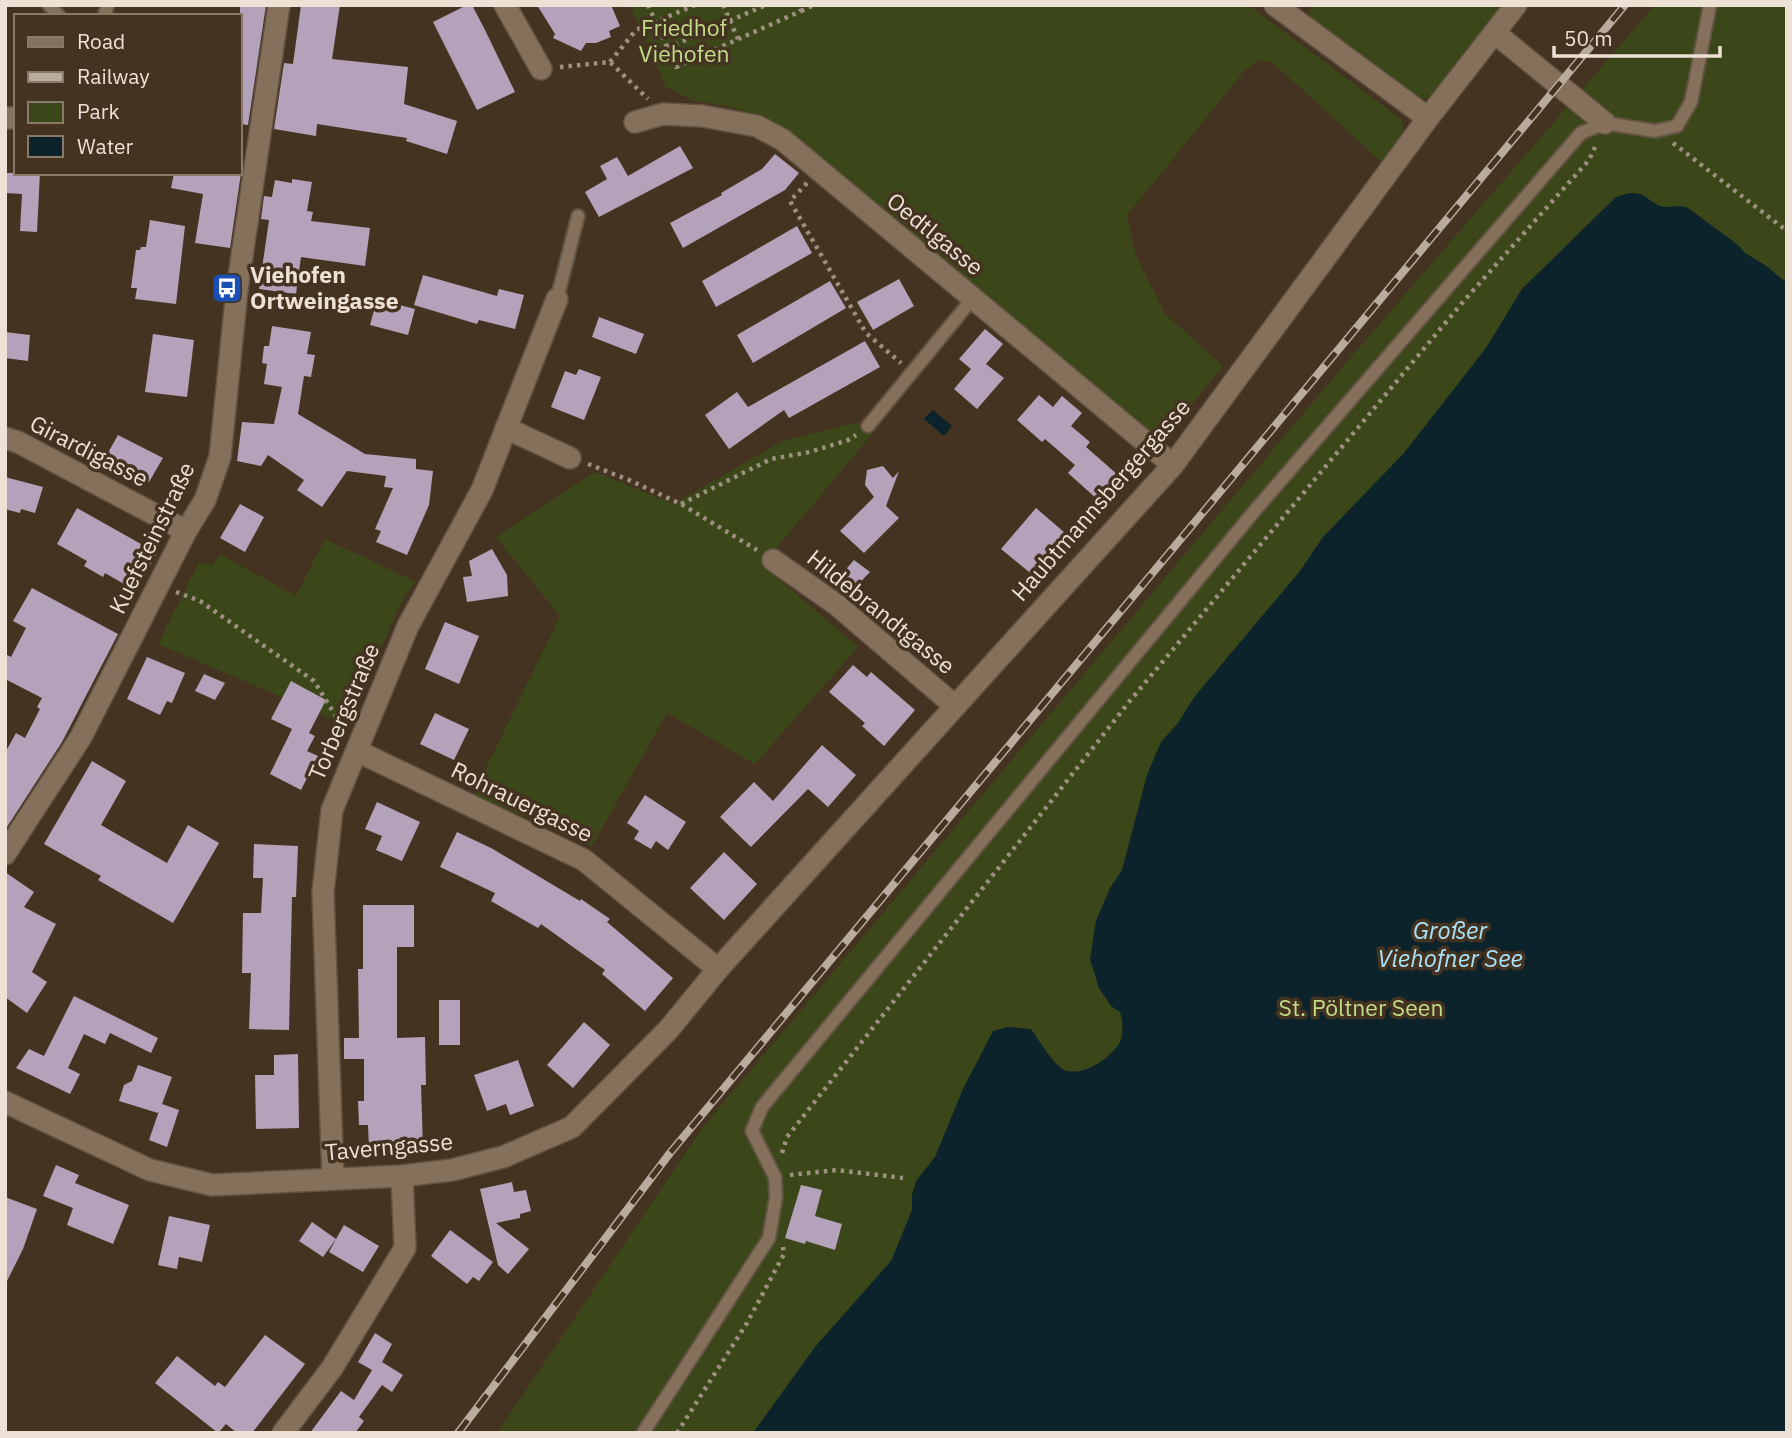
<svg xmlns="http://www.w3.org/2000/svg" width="1792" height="1438" font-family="'IBM Plex Sans',sans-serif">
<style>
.green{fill:#3b4718}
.water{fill:#0c232b}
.building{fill:#b3a2ba}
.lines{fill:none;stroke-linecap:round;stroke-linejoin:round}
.lane-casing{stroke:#615242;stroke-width:16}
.street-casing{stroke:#615242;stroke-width:24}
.path{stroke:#9e9081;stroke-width:4.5;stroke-dasharray:3.5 5;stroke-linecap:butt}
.lane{stroke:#85705c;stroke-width:12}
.street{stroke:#85705c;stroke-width:21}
.rail-casing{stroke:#b9ab9e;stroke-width:8}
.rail{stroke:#453321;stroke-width:5;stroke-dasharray:16;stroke-linecap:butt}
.labels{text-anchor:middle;stroke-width:7;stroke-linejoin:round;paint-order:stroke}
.park-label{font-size:23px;fill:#c2db88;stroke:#453321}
.street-label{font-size:23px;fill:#ede1d6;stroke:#453321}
.poi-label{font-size:23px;font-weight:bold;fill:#ede1d6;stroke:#453321;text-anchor:start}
.water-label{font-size:24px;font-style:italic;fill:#a7e2f9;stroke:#453321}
</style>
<rect width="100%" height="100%" fill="#453321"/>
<g class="green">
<path d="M630,5H1248L1402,120L1404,133L1382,162L1273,63L1260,60L1245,70L1127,215L1136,256L1165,314L1223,366L1162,441L907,233L803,141L763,118L731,107L694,101L666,87Z"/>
<path d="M1314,5H1501L1429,98H1411L1306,16Z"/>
<path d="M1655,5H1787V1433H497L703,1127L1346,363Z"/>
<path d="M859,422L873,433L762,565L858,647L755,764L667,713L592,846L473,795L560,616L496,537L595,472L674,504L782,441Z"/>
<path d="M325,539L416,582L403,599L347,725L158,644L199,562L212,566L220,554L296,596Z"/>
</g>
<g class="water">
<path d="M1629,193C1647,193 1645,199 1660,206C1669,209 1679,204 1688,208L1738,245L1745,253L1765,265L1787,283V1433H753L815,1347L891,1261L912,1210V1195L916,1181L935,1157L963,1089L993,1031L1008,1027L1031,1029C1038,1039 1056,1069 1067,1071C1085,1075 1109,1059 1119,1044C1124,1035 1123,1021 1120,1012L1111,1006L1099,988L1090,959L1096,921L1110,888L1122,870L1147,775L1161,742L1178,723L1195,696L1300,571L1323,537L1404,453L1486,348L1522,289L1616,197Z"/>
<path d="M933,410L952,426L944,436L924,419Z"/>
</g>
<g class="building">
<path d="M240,5H266L248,125L240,124Z"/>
<path d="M301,5H340L332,59L408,67L404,104L457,121L447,154L406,141L407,138L317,124L316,136L274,129L284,63L293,64Z"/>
<path d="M467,5H472L485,30L515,92L477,110L433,22Z"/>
<path d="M537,5H611L620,26L609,31L611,37L596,43H586L581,51L553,38L555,34Z"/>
<path d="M680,146L693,168L599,217L585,192L607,179L600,166L617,157L628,176Z"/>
<path d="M775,154L799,173L785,190L683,248L670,223L722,195L721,193L762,169Z"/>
<path d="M5,173H40L37,232L20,231L22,194L5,193Z"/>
<path d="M174,173H241L230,248L195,243L203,194L171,188Z"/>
<path d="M292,179L312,182L307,211L313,212L311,221L370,228L365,266L301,257L296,294L259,289L269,220L261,219L264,196L272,197L275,180L292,183Z"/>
<path d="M150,220L185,226L176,304L135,299L137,288H131L136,250H140L141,247H146Z"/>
<path d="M797,226L812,253L716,307L702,281Z"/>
<path d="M423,275L497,296L499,289L524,295L515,329L479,320L477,324L414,305Z"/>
<path d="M899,279L914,306L873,330L857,302Z"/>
<path d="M830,281L846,308L753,363L737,335Z"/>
<path d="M377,299L415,309L408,335L370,325Z"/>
<path d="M599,317L644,334L636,354L592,337Z"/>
<path d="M272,326L311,332L307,354L315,355L311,377L304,376L298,414L365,454L416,459V469L433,471L429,505L407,555L376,542L381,531L375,529L393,488L384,487L386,476L347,471L322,507L297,490L304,480L268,455L261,466L237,461L242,422L274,424L282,387L264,384L267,364L262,363L264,346H269Z"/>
<path d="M985,329L1003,344L986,364L1004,378L977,409L954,389L971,369L959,359Z"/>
<path d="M5,332L30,335L28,361L5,358Z"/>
<path d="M153,334L194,340L187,397L145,392Z"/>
<path d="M865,341L880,367L789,418L784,410L729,449L705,415L737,392L748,407Z"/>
<path d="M579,369L601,377L584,420L551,407L565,371L576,375Z"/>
<path d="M1039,395L1053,407L1062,396L1082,413L1071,426L1090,442L1086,447L1118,475L1097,499L1068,473L1075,465L1045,439L1042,442L1017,420Z"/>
<path d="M118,435L163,458L149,482L105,458Z"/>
<path d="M883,466L893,478L899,471L886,506L899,518L864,553L840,531L874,497L865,485L867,470Z"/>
<path d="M5,477L43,487L35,513L21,509L20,513L5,509Z"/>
<path d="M240,504L264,517L245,552L220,538Z"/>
<path d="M77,508L157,553L136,591L105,573L103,577L84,566L87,561L57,544Z"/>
<path d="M1036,508L1065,533L1052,546L1056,550L1034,576L1001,549Z"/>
<path d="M492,549L507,575L508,596L467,602L463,577L472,576L469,561Z"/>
<path d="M854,560L870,572L848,595L835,582Z"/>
<path d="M32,588L118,634L62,742L5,830V753L16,733L25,738L40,709L37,707L42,698L5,679V654L11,657L26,628L13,621Z"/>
<path d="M445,622L479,636L459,684L425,669Z"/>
<path d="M147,657L185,673L172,703L167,701L160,715L127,699Z"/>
<path d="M853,665L867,677L871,672L915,710L884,746L862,726L865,723L829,692Z"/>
<path d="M204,674L225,683L215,700L195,691Z"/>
<path d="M291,681L326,700L309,733L315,736L307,751L318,756L301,790L270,774L292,729L271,719Z"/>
<path d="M435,713L469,729L454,760L420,744Z"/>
<path d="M822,745L856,775L828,807L808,789L751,847L720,817L754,782L773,801Z"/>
<path d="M92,761L126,781L101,825L167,863L188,825L219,843L173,923L98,880L101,876L44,844Z"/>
<path d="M645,795L686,822L668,850L656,841L651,849L634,839L639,831L627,823Z"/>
<path d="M377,802L420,822L402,861L376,850L382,836L365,829Z"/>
<path d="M457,832L491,848L580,901L581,899L610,919L607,922L673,978L645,1011L602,974L605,970L541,924L538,928L491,901L495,893L440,867Z"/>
<path d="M254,844L298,846L296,897H292L289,1030L249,1029L251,973H242L243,913H261L263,878H253Z"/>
<path d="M724,852L757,884L724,920L690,888Z"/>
<path d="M5,872L34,892L24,907L56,924L32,972L47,982L27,1013L5,997Z"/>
<path d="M363,905H414V947H397V1038L425,1037L426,1085H421L423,1147L369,1149L368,1125H359L358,1101H364V1059H344V1038H359L358,969H363Z"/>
<path d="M74,996L158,1038L151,1053L110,1033L105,1044L84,1034L68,1068L80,1074L70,1094L16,1068L29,1049L44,1056Z"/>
<rect x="439" y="1000" width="21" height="45"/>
<path d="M584,1022L610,1045L573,1088L547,1065Z"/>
<path d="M298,1054L299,1128L256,1129L255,1075H274V1055Z"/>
<path d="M518,1060L534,1106L510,1115L506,1104L487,1111L474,1075Z"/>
<path d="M138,1065L172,1077L162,1104L179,1110L167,1147L149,1140L159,1111L158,1113L119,1101L124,1085L132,1081Z"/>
<path d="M56,1165L79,1175L75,1183L129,1205L113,1244L67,1225L73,1208L43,1196Z"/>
<path d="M512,1182L514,1192L526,1190L531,1211L520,1214V1218L496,1223L529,1249L508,1274L498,1265L480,1189Z"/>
<path d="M801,1185L822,1190L815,1216L842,1224L835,1250L806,1241L805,1244L785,1238Z"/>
<path d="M5,1197L37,1209L23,1249L5,1285Z"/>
<path d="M169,1216L210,1225L202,1262L179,1257L177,1269L158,1265Z"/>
<path d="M312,1222L336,1239L344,1225L379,1246L363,1272L329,1252L336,1239L323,1257L299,1241Z"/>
<path d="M450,1230L493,1262L479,1281L473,1277L467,1284L431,1256Z"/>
<path d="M375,1333L392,1344L382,1362L403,1375L392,1392L382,1385L359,1417L364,1421L355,1433H310L341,1391L354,1400L372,1370L358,1362Z"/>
<path d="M265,1335L305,1364L252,1433H237L226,1424L218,1433L155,1383L177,1356L215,1386L218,1382L225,1387Z"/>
</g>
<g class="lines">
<g class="lane-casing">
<g id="lane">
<path d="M49,5L59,16"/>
<path d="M104,16L107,7"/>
<path d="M557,299L578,216"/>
<path d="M868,426L973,298"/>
<path d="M643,1433L769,1238L776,1197L775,1177L752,1131L762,1107L1257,508L1581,133L1605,123L1655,131L1677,126L1691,102L1710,5"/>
</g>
</g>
<g class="street-casing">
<g id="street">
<path d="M505,5L541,69"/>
<path d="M1275,5L1428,118"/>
<path d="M1495,33L1605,123"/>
<path d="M5,118H16"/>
<path d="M635,122L663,114L702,116L757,126L783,140L1173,465"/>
<path d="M506,428L570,458"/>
<path d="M5,438L18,442L186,531"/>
<path d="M773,560L837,605L955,706"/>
<path d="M357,751L584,860L718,969"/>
<path d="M5,854L81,737L186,531L205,500L220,457L237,290L279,5"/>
<path d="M5,1102L150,1170L212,1185L402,1176L452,1170L503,1157L572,1127L669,1029L718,969L1173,465L1428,118L1516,5"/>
<path d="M333,1179L323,892L332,810L408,626L482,490L557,299"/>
<path d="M283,1433L332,1368L405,1248L402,1176"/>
</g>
</g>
<g class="path">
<path d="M648,5L676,67L801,11L799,5"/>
<path d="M723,5L738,39"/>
<path d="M801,11L814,5"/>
<path d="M667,48L766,5"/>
<path d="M610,62L636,30L695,5"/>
<path d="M560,67L610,62L648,99"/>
<path d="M1673,143L1787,231"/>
<path d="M807,183L790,201L866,333L901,363"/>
<path d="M588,464L629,480L681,504L757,550"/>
<path d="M681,504L771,459L810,452L848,440L856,435"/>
<path d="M176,592L200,601L314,681L344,729"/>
<path d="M782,1153L787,1137L1129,702L1462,303L1589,160L1597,143"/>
<path d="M790,1175L837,1170L903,1178"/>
<path d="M677,1433L747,1323L784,1254L783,1247"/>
</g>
<use href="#lane" class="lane"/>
<use href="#street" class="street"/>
<g class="rail-casing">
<path id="rail" d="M458,1433L670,1153L1625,5"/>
</g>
<use href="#rail" class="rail"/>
</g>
<defs>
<g id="bus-square" transform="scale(1.575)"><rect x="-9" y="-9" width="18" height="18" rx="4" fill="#1a4fb4" stroke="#453321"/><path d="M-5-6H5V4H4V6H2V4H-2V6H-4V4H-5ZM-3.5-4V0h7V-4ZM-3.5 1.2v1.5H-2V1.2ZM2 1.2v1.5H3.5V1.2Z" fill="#fff"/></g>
</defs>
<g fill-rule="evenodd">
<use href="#bus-square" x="227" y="288"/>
</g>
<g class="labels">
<g class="park-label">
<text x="684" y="36">Friedhof<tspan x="684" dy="26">Viehofen</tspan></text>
<text x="1361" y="1016">St. Pöltner Seen</text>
</g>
<g class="street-label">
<text transform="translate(935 234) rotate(39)" y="8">Oedtlgasse</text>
<text transform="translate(89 451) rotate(27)" y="8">Girardigasse</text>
<text transform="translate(1101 500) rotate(-49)" y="8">Haubtmannsbergergasse</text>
<text transform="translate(152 538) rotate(-64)" y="8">Kuefsteinstraße</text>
<text transform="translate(881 612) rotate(39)" y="8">Hildebrandtgasse</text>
<text transform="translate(344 712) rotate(-67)" y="8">Torbergstraße</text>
<text transform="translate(522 802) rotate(26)" y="8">Rohrauergasse</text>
<text transform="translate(389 1147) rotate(-5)" y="8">Taverngasse</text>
</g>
<g class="poi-label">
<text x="250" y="283">Viehofen<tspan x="250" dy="26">Ortweingasse</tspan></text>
</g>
<g class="water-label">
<text x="1450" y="939">Großer<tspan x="1450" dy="28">Viehofner See</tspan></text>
</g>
</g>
<rect width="1792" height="1438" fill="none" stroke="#ede1d6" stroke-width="14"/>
<rect x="14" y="14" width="228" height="161" fill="#453321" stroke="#887969" stroke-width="2"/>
<rect x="28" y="37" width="35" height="10" fill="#85705c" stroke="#887969" stroke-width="2"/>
<text x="77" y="49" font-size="21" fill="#ede1d6">Road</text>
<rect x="28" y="72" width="35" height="10" fill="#b9ab9e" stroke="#887969" stroke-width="2"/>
<text x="77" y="84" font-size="21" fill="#ede1d6">Railway</text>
<rect x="28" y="102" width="35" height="21" fill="#3b4718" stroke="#887969" stroke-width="2"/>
<text x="77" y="119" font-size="21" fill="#ede1d6">Park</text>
<rect x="28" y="136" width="35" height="21" fill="#0c232b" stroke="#887969" stroke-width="2"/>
<text x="77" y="154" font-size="21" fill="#ede1d6">Water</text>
<path d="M1554 46v10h166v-10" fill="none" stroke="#ede1d6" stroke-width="3.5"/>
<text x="1564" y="46" font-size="21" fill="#ede1d6" stroke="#453321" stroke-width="5" paint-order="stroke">50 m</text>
</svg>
